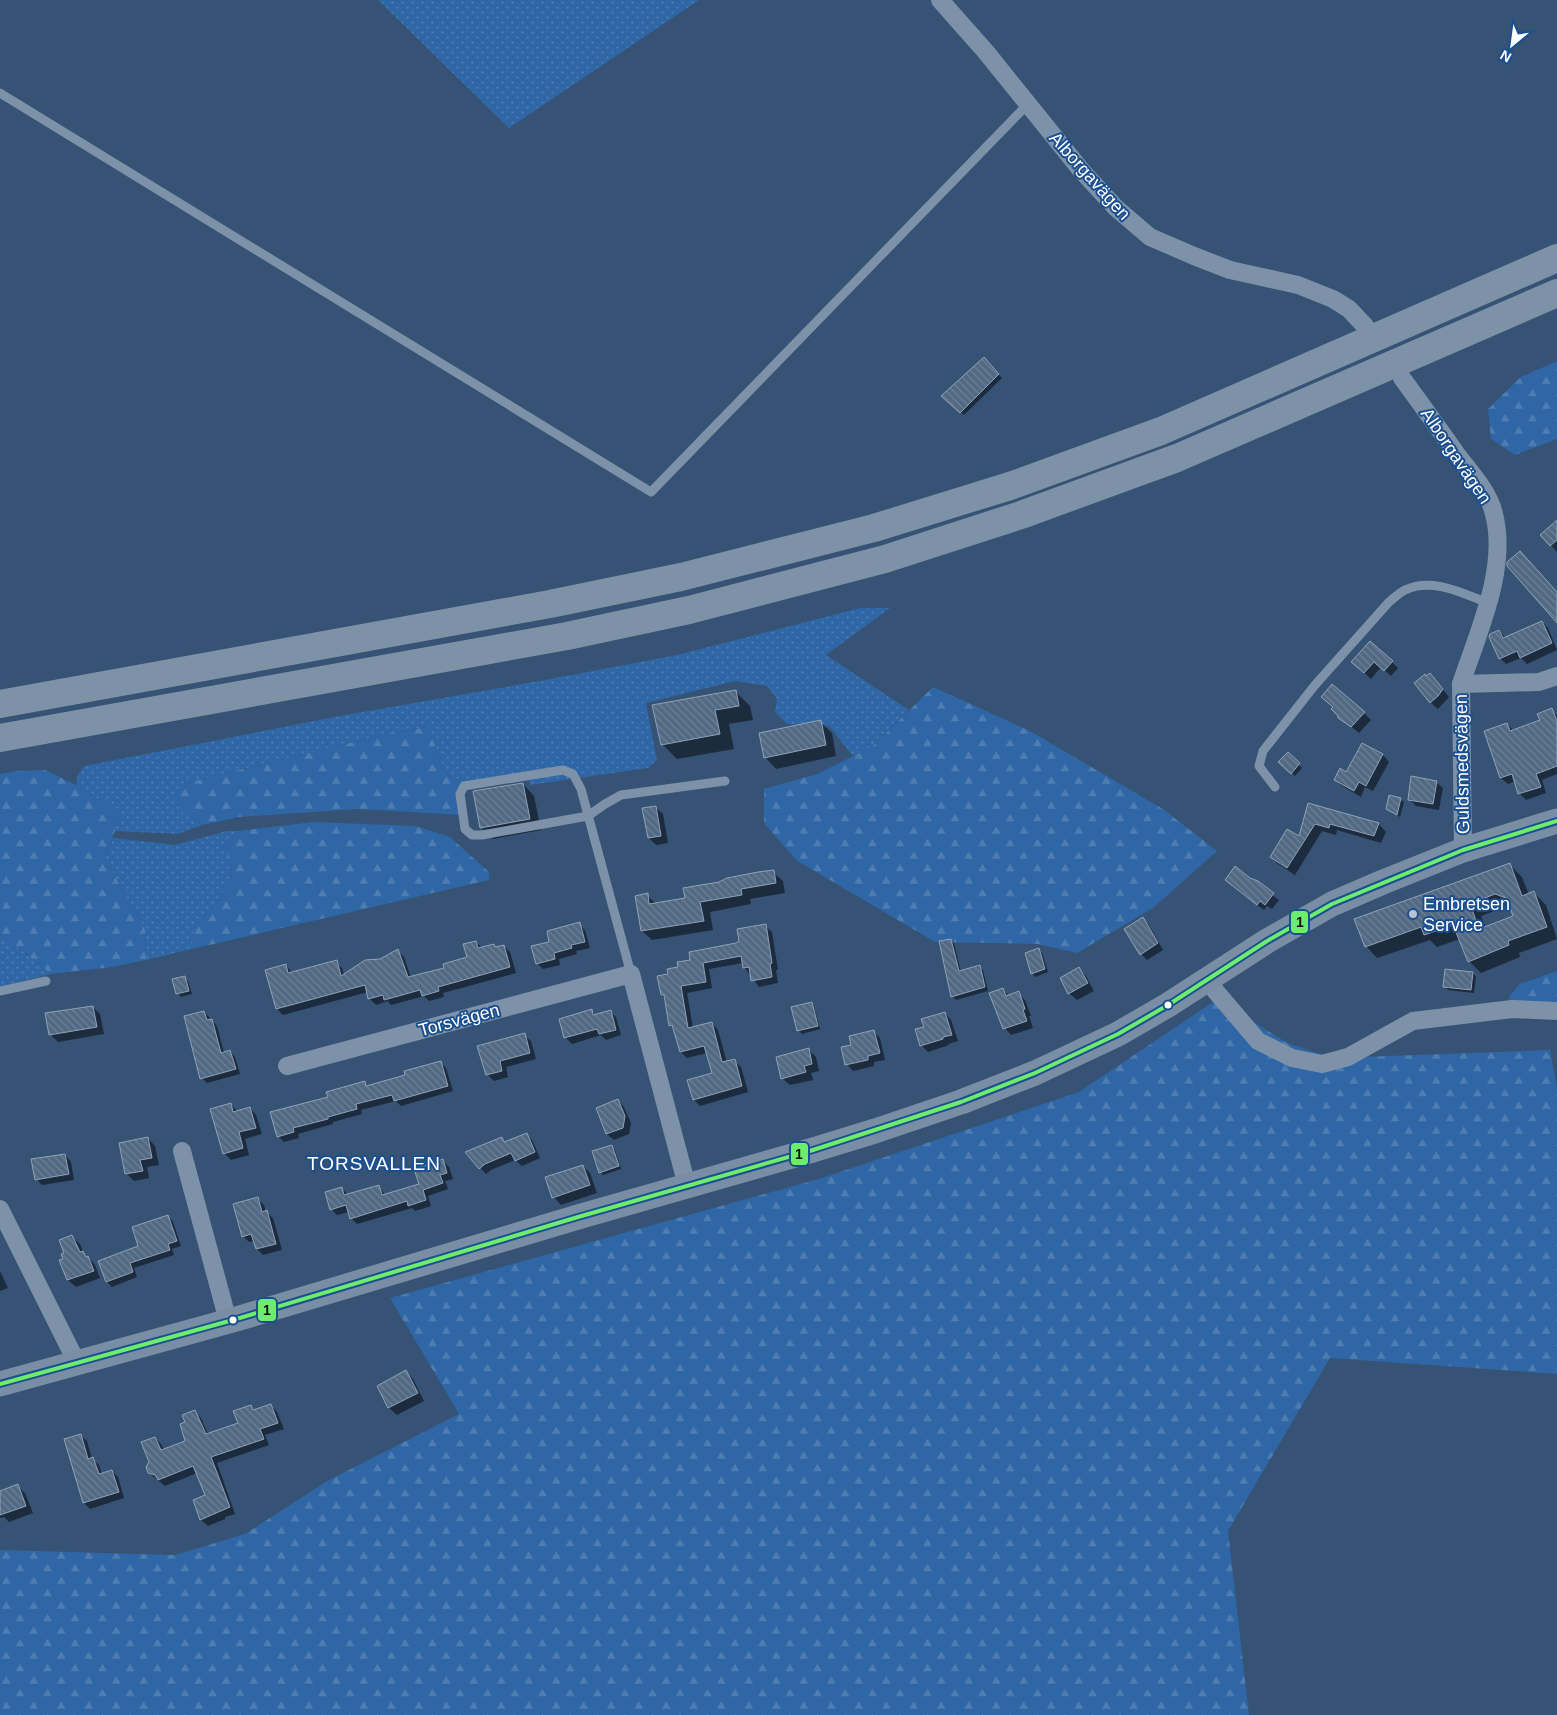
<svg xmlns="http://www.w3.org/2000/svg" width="1557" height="1715" font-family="Helvetica,sans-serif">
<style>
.grass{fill:url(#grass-dots)}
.forest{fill:url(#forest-firs)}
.shadow{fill:#0007;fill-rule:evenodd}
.building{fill:url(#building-back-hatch);stroke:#92a2b6;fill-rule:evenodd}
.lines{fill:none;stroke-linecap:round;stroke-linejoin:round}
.service{stroke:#7d92a8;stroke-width:9}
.minor{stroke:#7d92a8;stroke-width:18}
.secondary{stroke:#798da4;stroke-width:25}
.motorway{stroke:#7e92a7;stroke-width:28}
.bus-1-casing{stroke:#1b4f8f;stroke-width:8}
.bus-1{stroke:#6dec6d;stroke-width:4}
.poi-dot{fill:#b9c2ce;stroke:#1b4f8f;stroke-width:2}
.bus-dot{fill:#fff;stroke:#1b4f8f;stroke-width:2}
.labels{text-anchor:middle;stroke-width:4;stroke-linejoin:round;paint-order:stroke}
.street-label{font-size:18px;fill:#fff;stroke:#1b4f8f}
.poi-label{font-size:18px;fill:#fff;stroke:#1b4f8f;text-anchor:start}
.neighbourhood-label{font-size:19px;letter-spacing:1px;fill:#fff;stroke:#1b4f8f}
.line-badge{stroke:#1b4f8f;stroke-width:2}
.pale-badge-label{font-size:14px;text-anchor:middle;font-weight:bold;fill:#111}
</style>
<defs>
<pattern id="grass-dots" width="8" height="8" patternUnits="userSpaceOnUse" patternTransform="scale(1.25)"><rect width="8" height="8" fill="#2f66a5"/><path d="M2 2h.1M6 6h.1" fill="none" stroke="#4e7db2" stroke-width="1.8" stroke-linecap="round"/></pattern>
<pattern id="forest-firs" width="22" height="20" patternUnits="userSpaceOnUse" patternTransform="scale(1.25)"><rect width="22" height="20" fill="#2f66a5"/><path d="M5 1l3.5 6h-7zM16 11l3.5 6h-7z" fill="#4e7db2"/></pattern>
<pattern id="building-back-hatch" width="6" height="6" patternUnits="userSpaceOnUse" patternTransform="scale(1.25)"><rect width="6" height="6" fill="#526984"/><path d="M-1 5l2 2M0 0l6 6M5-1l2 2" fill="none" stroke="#6c8096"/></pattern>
</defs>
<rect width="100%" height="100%" fill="#365274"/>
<g class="grass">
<path d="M378,0H699L509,128Z"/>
<path d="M860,608H890L826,655L909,710L873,746L853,756L829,726L787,724L775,712L777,699L767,686L735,681L646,703L657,760L648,768L530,785L528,774L460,787L445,771L428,727L391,733L182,784L184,814L202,825L178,834L115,831L121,814L76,785L78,775L84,766L345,715L545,680L677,655Z"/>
<path d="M227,831H237L225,849L232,864L231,882L194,930L192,949L146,960L145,929L105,859L113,838L175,845Z"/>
<path d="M0,933L51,974L0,987Z"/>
</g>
<g class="forest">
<path d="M1557,361V439L1515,455L1491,439L1488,409L1521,377Z"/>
<path d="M933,687L1030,731L1163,809L1217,851L1153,908L1077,953L1038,944L935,942L796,860L764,823V789L817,774L873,746Z"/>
<path d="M428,727L445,771L460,787L461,815L358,809L239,817L202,825L184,814L173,798L182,784L391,733Z"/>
<path d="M45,770L76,785L121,814L105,859L145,929L146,960L113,967L51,974L0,933V774L16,771Z"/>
<path d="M313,822L416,826L450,837L489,872V880L192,949L194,930L231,882L232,864L225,849L237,831Z"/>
<path d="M1557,971V1005L1508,1006L1510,995L1520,984Z"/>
<path d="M1225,994L1254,1022L1287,1043L1332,1058L1550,1050L1557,1088V1374L1330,1358L1228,1531L1249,1715H0V1550L175,1555L245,1534L329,1480L459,1414L390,1298L822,1178L1079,1092Z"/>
</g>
<g class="shadow">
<path d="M984,359L1002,378L964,415L943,396Z"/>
<path d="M1557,522V552L1542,535Z"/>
<path d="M1542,622L1548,628L1557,650L1527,664L1521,658L1506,664L1500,658L1499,631L1505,637Z"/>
<path d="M1353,662H1392L1398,668L1391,676L1381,667L1371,679Z"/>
<path d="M1437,682L1449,697L1438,709L1430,702Z"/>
<path d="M736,692L750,706L753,720L729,724L734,749L677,759L662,744Z"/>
<path d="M1551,710L1557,715V774L1542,780L1546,793L1526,800L1520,794L1516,781L1508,784L1501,778L1486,731L1507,724L1514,731L1541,721Z"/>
<path d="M1364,713L1371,720L1359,733L1340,717Z"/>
<path d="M820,722L832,733L836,756L776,769L765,757Z"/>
<path d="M1363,744L1383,755L1389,762L1373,791L1365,787L1361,797L1342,786L1335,780L1346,774Z"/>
<path d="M1288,754L1302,768L1295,776L1280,762Z"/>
<path d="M1436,782L1443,788L1439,810L1416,806L1409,799Z"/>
<path d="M523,784L534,796L541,830L493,839L481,827Z"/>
<path d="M1400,799L1404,802L1400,817L1387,808Z"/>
<path d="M1309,805L1379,824L1386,832L1381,843L1337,830L1336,835L1322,831L1295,875L1278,864L1271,857L1300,838Z"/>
<path d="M655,807L663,814L668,843L656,845L649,838L644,809Z"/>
<path d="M1510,865L1522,877L1529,895L1534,893L1546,905L1557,939L1519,953L1520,957L1481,973L1469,961L1460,939L1437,947L1430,940L1377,958L1366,946ZM1508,906L1511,907L1515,917L1486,928L1481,916Z"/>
<path d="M773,872L783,881L785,893L750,899L751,904L710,912L713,930L652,940L642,931L647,895L656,904L686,899Z"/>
<path d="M1250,879L1279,900L1272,909L1267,906L1264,910L1232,886Z"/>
<path d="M1143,919L1149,925L1163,950L1147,960L1141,954Z"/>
<path d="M579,924L585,930L590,948L576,951L577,954L559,959L560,965L543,969L537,963L551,942Z"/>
<path d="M765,926L772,932L778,970H776L778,983L759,987L744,967L743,963L709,969L712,988L687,993L693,1028L712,1023L718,1030L727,1063L734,1061L741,1067L748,1092L700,1106L694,1100L713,1074L707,1053L687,1058L681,1052L675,1030L670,1025L666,999L662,995L669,975L680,968L692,961L736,944Z"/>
<path d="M951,940L954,943L961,972L979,967L983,970L988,991L956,1000L952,996Z"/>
<path d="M476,942L482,948L493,945L496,948L504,946L510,952L516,973L443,993L444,997L429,1001L424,996L391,1005L388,1001L376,1005L370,999L368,992L283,1015L277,1009L286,965L292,973L336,962L342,968L344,975L381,960L398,951L404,957L411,978L446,969L468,958Z"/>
<path d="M1039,950L1042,953L1048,972L1035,977L1032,973Z"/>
<path d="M1079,969L1086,976L1094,991L1077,1000L1069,993Z"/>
<path d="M1473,973L1476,977L1474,993L1448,990L1445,987Z"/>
<path d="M184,977L188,981L192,994L181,997L178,993Z"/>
<path d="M1002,989L1009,996L1018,993L1025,1000L1031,1016H1029L1033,1028L1011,1035L1005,1028Z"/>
<path d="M811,1003L814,1006L820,1029L802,1034L798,1030Z"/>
<path d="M93,1007L100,1014L104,1034L58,1042L50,1034Z"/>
<path d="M591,1011L596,1015L610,1011L616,1017L621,1035L606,1040L601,1035L572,1044L566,1038Z"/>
<path d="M204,1012L209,1017L210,1021L212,1020L217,1026L224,1053L230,1052L235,1057L240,1074L207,1083L202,1078Z"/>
<path d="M945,1013L951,1020L958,1041L948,1044L949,1045L928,1052L921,1045L925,1028Z"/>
<path d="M873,1031L880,1038L885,1060L874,1062V1066L853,1071L847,1064L852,1046Z"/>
<path d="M524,1035L531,1041L536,1059L506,1067L508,1077L494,1081L487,1074Z"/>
<path d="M808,1049L816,1057L819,1071L811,1073L813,1080L790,1085L782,1078Z"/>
<path d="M440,1062L446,1068L453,1091L401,1106L396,1101L361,1110L362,1114L333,1122V1124L298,1134L299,1138L284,1142L278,1136L365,1083L369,1087L407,1076Z"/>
<path d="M618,1100L624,1107L631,1123L629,1134L614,1140L607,1134Z"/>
<path d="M230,1104L238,1112L250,1108L256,1115L262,1134L245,1139L249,1155L231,1160L224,1153Z"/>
<path d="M526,1134L532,1140L540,1158L522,1166L515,1160L491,1170L486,1174L467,1153L501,1138L506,1143Z"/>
<path d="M148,1138L155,1146L159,1165L147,1167L149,1178L134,1181L126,1173Z"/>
<path d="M612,1146L615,1150L621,1169L603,1175L600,1172Z"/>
<path d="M65,1155L71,1162L74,1180L42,1185L36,1179Z"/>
<path d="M443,1161L449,1167L453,1179L445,1181L448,1189L428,1196L431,1206L415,1211L412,1208L357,1224L351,1218L349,1212L337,1215L331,1209L342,1188L348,1195L378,1186L386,1196L421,1184Z"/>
<path d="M583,1166L590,1173L597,1193L561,1205L554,1197Z"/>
<path d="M258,1199L264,1205L266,1212L273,1218L282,1250L263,1255L257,1249L255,1241L249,1242L243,1236Z"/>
<path d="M168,1216L173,1222L181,1246L172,1249L174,1255L134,1268L137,1277L112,1287L107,1282Z"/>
<path d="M72,1237L80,1244L84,1253L95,1265L100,1278L76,1287L68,1280L61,1261L64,1260Z"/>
<path d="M0,1271L8,1288L0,1291Z"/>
<path d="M406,1372L413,1379L424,1401L397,1415L389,1408L378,1387Z"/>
<path d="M271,1405L277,1412L284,1429L265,1435L269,1445L217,1463L235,1514L225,1517V1519L208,1526L201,1520L194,1501L207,1496L197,1473L165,1486L149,1473L155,1438L161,1444L164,1450L187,1442V1423L195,1412L201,1418L208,1434L239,1424L251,1406L255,1411Z"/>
<path d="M80,1435L87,1441L92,1459L99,1465L102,1474L112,1471L118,1477L124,1498L90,1509L84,1503Z"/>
<path d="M18,1486L25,1493L33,1513L9,1522L4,1517L0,1518V1492Z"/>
</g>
<g class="building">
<path d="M984,357L999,374L960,413L941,396Z"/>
<path d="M1557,520V540L1550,546L1540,535Z"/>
<path d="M1520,551L1557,592V623L1507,566V562Z"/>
<path d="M1542,621L1552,643L1520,658L1517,651L1499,659L1489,637L1490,634L1499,630L1503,638Z"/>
<path d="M1370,641L1393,661L1384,671L1374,662L1364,673L1351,662Z"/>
<path d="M1430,673L1443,689L1438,696L1430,703L1414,683L1425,674L1426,676Z"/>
<path d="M1332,684L1365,712L1351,727L1338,718V716L1331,709L1333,707L1321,697Z"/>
<path d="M736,690L739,706L715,710L720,734L661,745L652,705Z"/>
<path d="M1552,708L1557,721V766L1536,774L1541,787L1518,794L1512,774L1500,778L1484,731L1507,723L1510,731L1540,720L1537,714Z"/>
<path d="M821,720L826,745L764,758L759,733Z"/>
<path d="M1362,743L1383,754L1366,786L1359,782L1354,791L1334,780L1340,768L1346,772Z"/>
<path d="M1288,752L1300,763L1291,774L1278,762Z"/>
<path d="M1411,776L1437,781L1433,804L1408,800Z"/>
<path d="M523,783L530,819L480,828L473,791Z"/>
<path d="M1389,795L1401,798L1397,815L1386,809Z"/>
<path d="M1308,803L1340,812L1379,823L1374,836L1330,824L1329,828L1315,824L1287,868L1270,857L1287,829L1299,836Z"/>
<path d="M656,806L661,836L648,838L642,808Z"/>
<path d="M1510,863L1522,896L1534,891L1547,927L1508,941L1509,945L1468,962L1453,925L1424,935L1421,927L1365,947L1354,919ZM1495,894L1506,898L1513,916L1479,929L1470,904Z"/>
<path d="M1235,866L1250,878L1258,881L1274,893L1265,905L1260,901L1257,905L1225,880Z"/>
<path d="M774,870L776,883L741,889L742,895L700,902L704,921L641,931L635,896L648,893L649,904L685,898L683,888L719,882L727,878L758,872Z"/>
<path d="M1143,917L1158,943L1140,955L1124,929Z"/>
<path d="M580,922L585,942L571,945L572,948L554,953L555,959L536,964L531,946L549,942L547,931Z"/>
<path d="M766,924L772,963L770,964L772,977L751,981L749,967L743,968L741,956L703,963L706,982L681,986L688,1028L712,1022L722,1062L735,1059L742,1086L693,1100L687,1080L712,1073L704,1046L680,1052L672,1025L669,1026L664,995H661L657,976L668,974L667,969L678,967L677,962L690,960L689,952L736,943L739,941L737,929Z"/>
<path d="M951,939L959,971L980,965L985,987L951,997L939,941Z"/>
<path d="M476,941L478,948L494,944L495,947L504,945L510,967L438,987L439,991L422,996L420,990L384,1000L383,995L368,999L365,985L276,1009L265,970L286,964L288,973L337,960L341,976L365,960L380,959L398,949L408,977L444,968L443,964L467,957L463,944Z"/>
<path d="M1039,948L1045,969L1031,974L1025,953Z"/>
<path d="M1079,967L1088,983L1068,994L1060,978Z"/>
<path d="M1445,969L1473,972L1471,990L1443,987Z"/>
<path d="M185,976L189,991L176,994L172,979Z"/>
<path d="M1003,988L1006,996L1019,991L1025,1009L1023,1010L1027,1021L1003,1029L989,993Z"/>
<path d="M812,1002L818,1026L797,1031L791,1007Z"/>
<path d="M93,1006L97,1027L49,1035L45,1013Z"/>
<path d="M592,1009L593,1015L611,1010L616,1030L599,1034L597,1029L564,1038L559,1019Z"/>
<path d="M204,1011L207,1020L212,1019L221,1053L230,1050L236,1069L200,1079L184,1016Z"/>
<path d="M945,1012L952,1035L943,1037V1039L920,1046L915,1029L924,1027L921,1019Z"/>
<path d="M874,1030L880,1053L868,1056V1060L845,1065L841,1047L851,1045L849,1036Z"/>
<path d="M525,1033L530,1053L500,1061L502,1071L486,1075L477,1046Z"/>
<path d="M809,1048L812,1064L804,1066L806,1072L781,1079L776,1057Z"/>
<path d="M441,1061L448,1086L394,1101L392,1095L356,1104L357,1109L328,1117V1119L293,1128L294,1132L277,1137L270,1112L328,1097L326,1092L365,1081L366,1086L405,1075L404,1071Z"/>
<path d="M618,1099L625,1116L623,1128L606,1134L596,1108Z"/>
<path d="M231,1103L233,1112L250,1107L256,1128L239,1132L243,1148L223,1154L210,1109Z"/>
<path d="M527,1133L535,1152L515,1161L511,1153L485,1164L479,1169L465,1152L502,1137L504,1142Z"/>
<path d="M148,1137L152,1158L140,1160L143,1171L125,1174L119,1143Z"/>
<path d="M612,1145L619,1166L599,1173L592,1151Z"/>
<path d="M65,1154L69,1174L35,1180L31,1159Z"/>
<path d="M443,1159L447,1173L440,1175L443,1183L423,1190L426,1200L408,1206L407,1201L350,1219L346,1205L330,1210L325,1192L342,1187L344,1195L379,1185L382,1195L419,1184L414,1169Z"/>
<path d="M583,1165L590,1185L552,1198L545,1177Z"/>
<path d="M258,1197L262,1212L267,1210L276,1244L256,1249L251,1234L242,1237L233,1204Z"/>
<path d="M168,1215L177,1241L168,1244L170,1250L130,1263L133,1272L106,1282L98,1261L138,1246L132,1227Z"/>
<path d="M72,1235L80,1252L83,1251L86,1257L88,1256L94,1271L67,1280L59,1260L63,1259L61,1254L64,1253L59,1240Z"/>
<path d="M406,1370L418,1393L388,1408L377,1386Z"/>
<path d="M271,1404L278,1423L260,1429L264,1439L211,1457L230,1507L200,1520L193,1500L205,1495L193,1466L158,1480L155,1475L148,1473L146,1467L149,1462L141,1442L155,1437L161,1450L185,1441L180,1424L185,1422L182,1415L195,1410L206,1434L238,1423L233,1411L251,1405L253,1410Z"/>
<path d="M81,1434L88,1459L93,1457L99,1474L112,1470L119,1492L83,1503L64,1439Z"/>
<path d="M18,1484L26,1506L0,1515V1491Z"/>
</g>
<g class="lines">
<g class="service">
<path d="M0,93L651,492L1028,104"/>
<path d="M1275,787L1259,766L1263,751L1315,685L1389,602C1394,598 1399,593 1405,590C1432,577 1462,593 1488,603"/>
<path d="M631,974L581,789L573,774L563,770L464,786L460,794L465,829L472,835H482L588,816L605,804L621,795L725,781"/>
<path d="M0,991L46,981"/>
</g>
<g class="minor">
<path d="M940,0L986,52L1081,170L1116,208L1150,237L1194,256L1230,270L1298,285L1333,299L1349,309L1365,326"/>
<path d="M1402,378C1421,404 1440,430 1458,456C1471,473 1489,492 1494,514C1508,569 1478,632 1461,684"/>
<path d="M1463,850L1461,684L1539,682L1557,676"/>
<path d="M1207,981L1258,1041L1292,1058L1322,1064L1348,1057L1413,1021L1512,1009L1557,1011"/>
<path d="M287,1066L631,974L687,1186"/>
<path d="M182,1151L228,1321"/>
<path d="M0,1209L77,1363"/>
</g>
<path class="secondary" d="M0,1384L233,1320L578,1217L813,1150L875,1131L961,1102L1035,1073L1118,1034L1168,1005L1267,941L1332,904L1383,882L1463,850L1557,821"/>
<g class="motorway">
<path d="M0,704L550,604L681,577L874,528L1010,486L1161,431L1557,258"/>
<path d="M0,738L567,636L689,610L885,559L1021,515L1177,458L1557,293"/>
</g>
<g class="bus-1-casing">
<path id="bus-1" d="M0,1384L233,1320L578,1217L813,1150L961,1102L1035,1073L1118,1034L1168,1005L1267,941L1332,904L1463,850L1557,821"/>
</g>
<use href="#bus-1" class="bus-1"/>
</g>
<circle class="poi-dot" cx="1413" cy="914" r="5"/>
<g class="bus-dot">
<circle cx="1168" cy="1005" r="4.5"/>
<circle cx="233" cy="1320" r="4.5"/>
</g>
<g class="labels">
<g class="street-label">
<text transform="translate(1090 176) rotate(48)" y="6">Alborgavägen</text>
<text transform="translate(1456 456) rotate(56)" y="6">Alborgavägen</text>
<text transform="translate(1462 764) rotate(-91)" y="6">Guldsmedsvägen</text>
<text transform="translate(459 1020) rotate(-15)" y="6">Torsvägen</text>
</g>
<g class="poi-label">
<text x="1423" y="910">Embretsen<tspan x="1423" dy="21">Service</tspan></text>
</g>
<g class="neighbourhood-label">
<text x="374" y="1170">TORSVALLEN</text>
</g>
</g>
<g class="line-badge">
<rect x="1290" y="910" width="19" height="24" rx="5" fill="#6dec6d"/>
<rect x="790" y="1142" width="19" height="24" rx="5" fill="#6dec6d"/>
<rect x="257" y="1298" width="20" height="24" rx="5" fill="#6dec6d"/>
</g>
<g class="pale-badge-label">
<text x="1300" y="927">1</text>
<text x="799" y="1159">1</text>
<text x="267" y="1315">1</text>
</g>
<g transform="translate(1512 45) rotate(209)" stroke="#1b4f8f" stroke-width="4" paint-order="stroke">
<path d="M0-4L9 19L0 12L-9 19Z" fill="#ffffff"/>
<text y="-8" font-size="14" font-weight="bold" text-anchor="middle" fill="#ffffff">N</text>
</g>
</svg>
